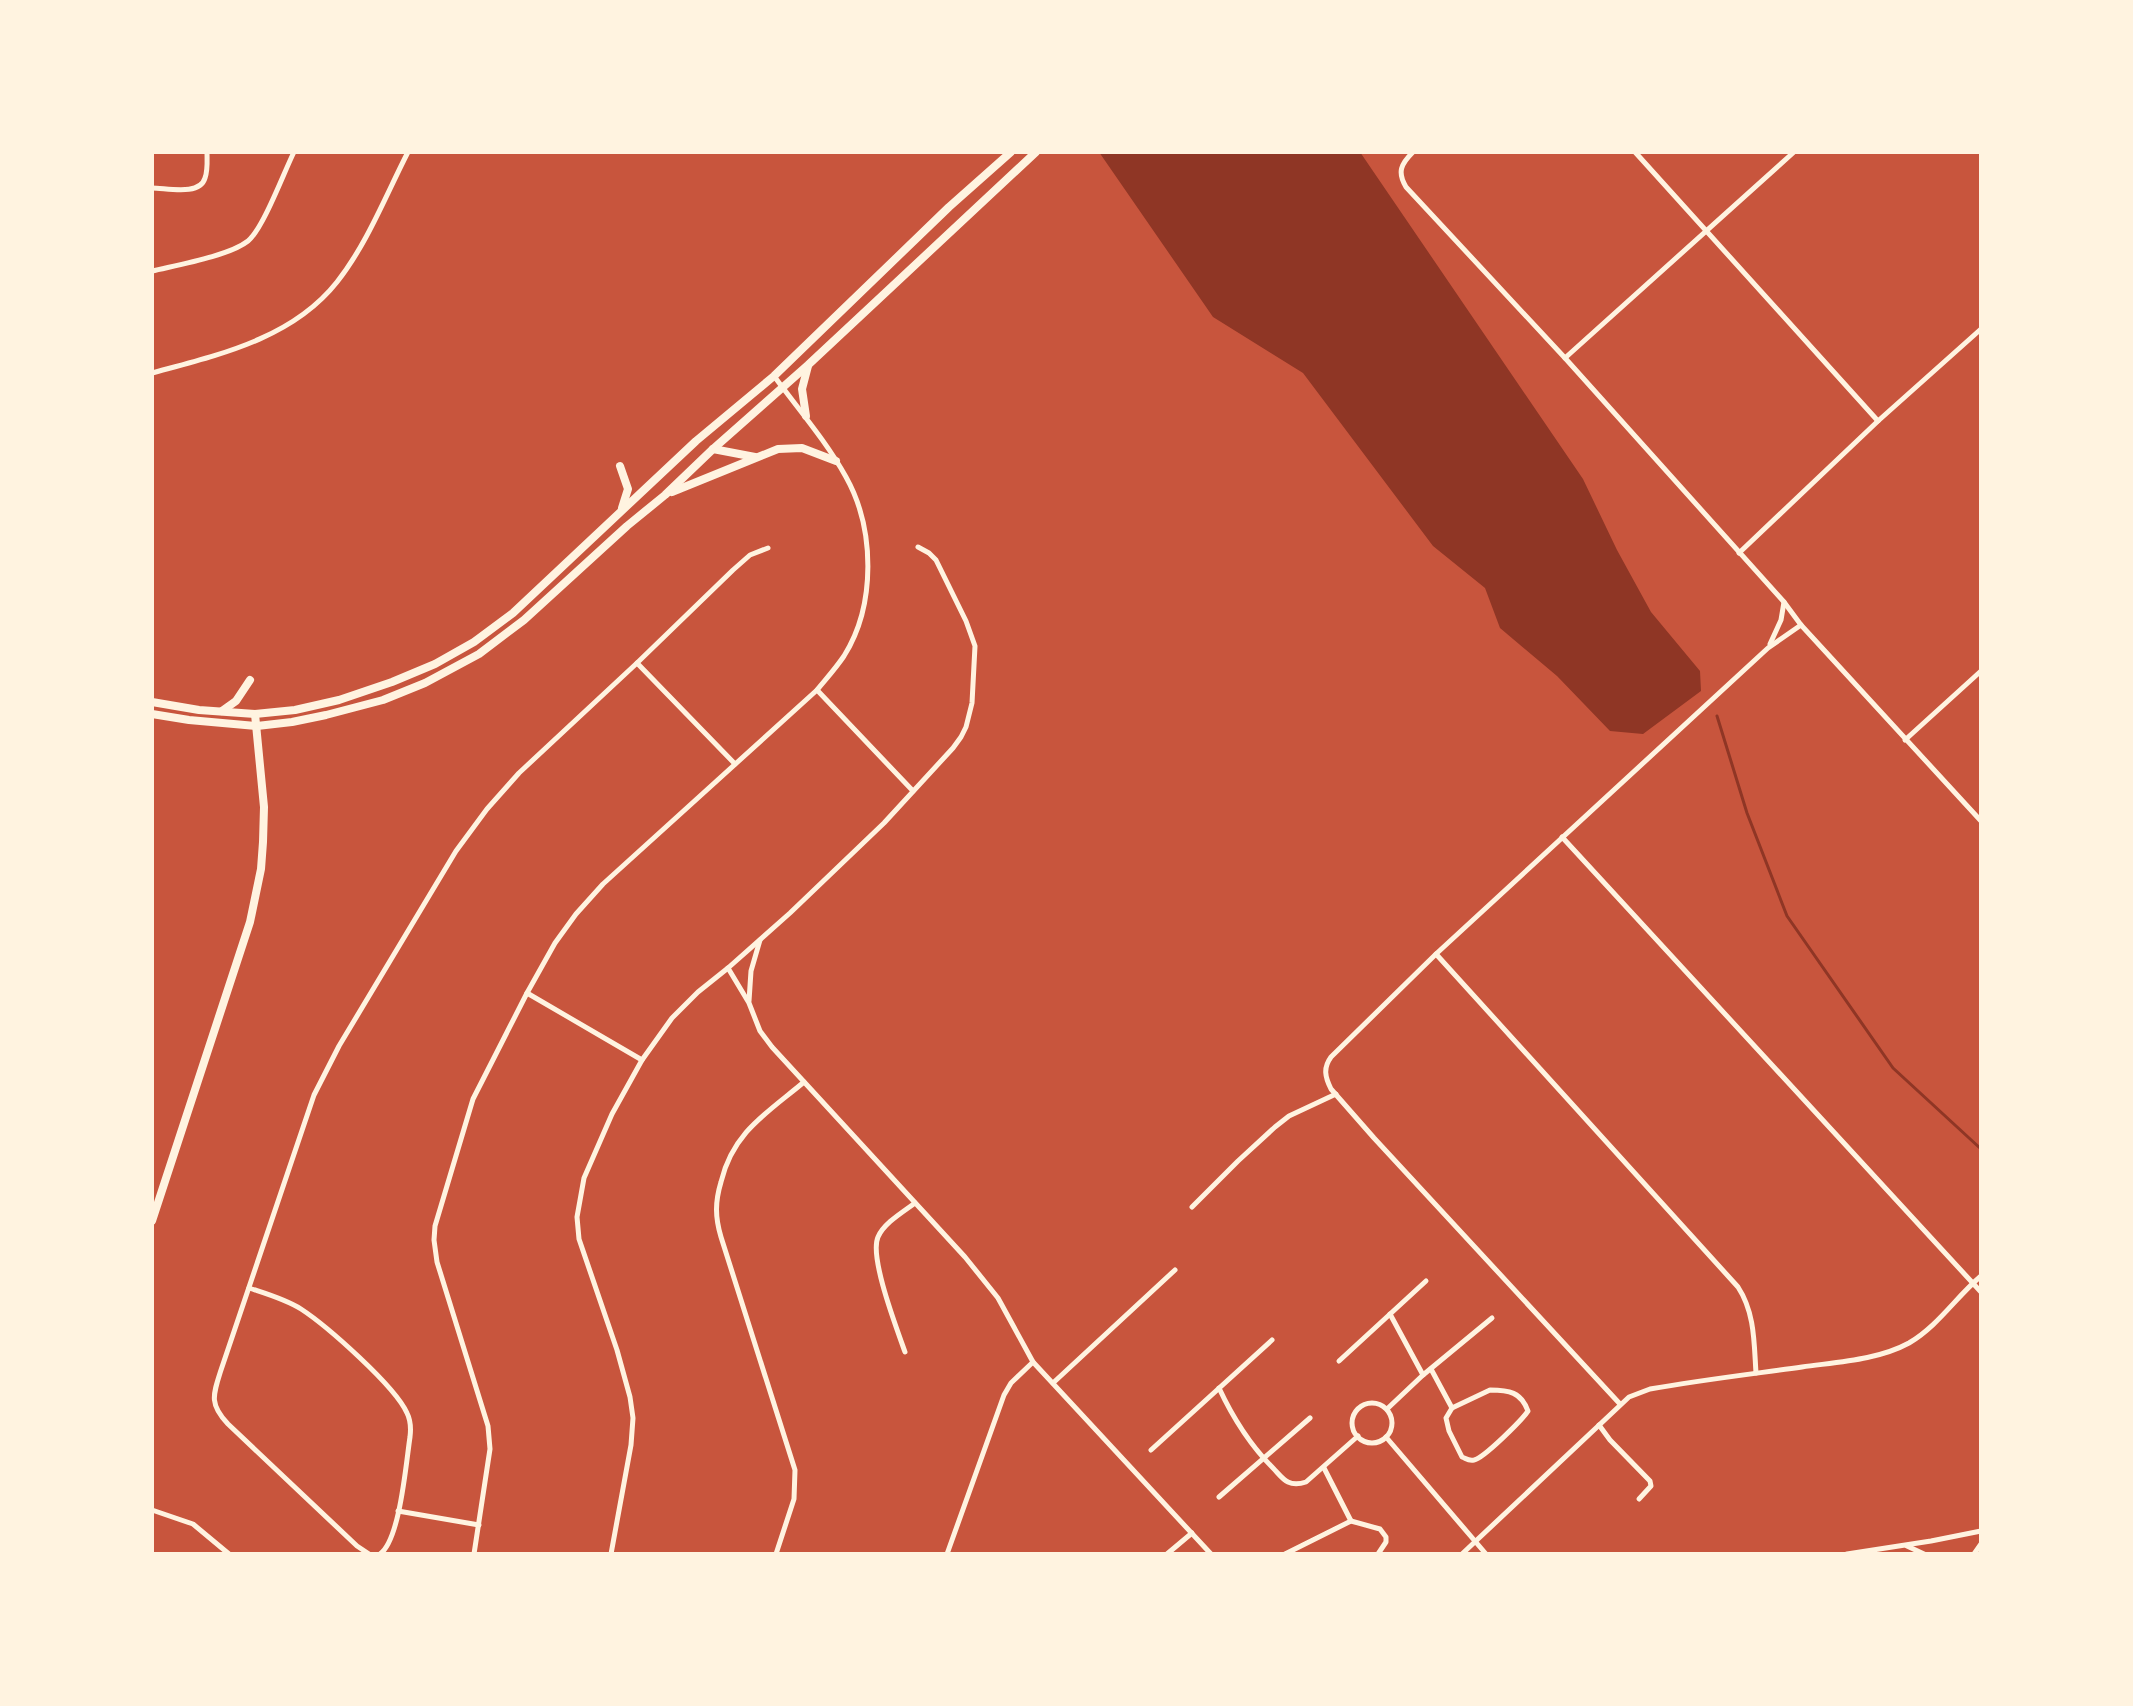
<svg xmlns="http://www.w3.org/2000/svg" width="2133" height="1706" font-family="Quicksand,sans-serif">
<style>
.water{fill:#8f3625}
.lines{fill:none;stroke-linecap:round;stroke-linejoin:round}
.stream{stroke:#8f3625;stroke-width:3}
.minor{stroke:#fff3e0;stroke-width:5}
.primary{stroke:#fff3e0;stroke-width:8}
.trunk{stroke:#fff3e0;stroke-width:8}
</style>
<rect width="100%" height="100%" fill="#c8553d"/>
<path class="water" d="M1099,152H1360L1583,479L1617,550L1651,612L1700,671L1701,691L1643,734L1610,731L1557,676L1500,628L1485,588L1433,546L1303,373L1213,317Z"/>
<g class="lines">
<path class="stream" d="M1717,716L1747,813L1787,916L1893,1068L1981,1149"/>
<g class="minor">
<path d="M1413,152C1401,164 1397,172 1406,187L1565,358L1784,602L1801,625L1981,821"/>
<path d="M1635,152L1878,421"/>
<path d="M152,188C167,188 200,196 205,178C208,170 207,160 207,152"/>
<path d="M152,271C177,265 229,256 248,241C263,229 284,172 294,152"/>
<path d="M1565,358L1794,152"/>
<path d="M152,373C218,355 292,339 337,282C367,244 386,195 408,152"/>
<path d="M1739,553L1878,421L1981,329"/>
<path d="M1770,644L1781,620L1784,602"/>
<path d="M637,663L735,764"/>
<path d="M817,690L913,791"/>
<path d="M1905,740L1981,671"/>
<path d="M1562,837L1981,1292"/>
<path d="M1436,954L1738,1287C1755,1313 1754,1343 1756,1373"/>
<path d="M728,968L749,1003L760,1031L772,1047L965,1257L998,1298L1033,1362L1211,1554"/>
<path d="M527,993L642,1060"/>
<path d="M749,1001L751,971L760,940"/>
<path d="M1192,1207L1238,1161L1275,1127L1289,1116L1336,1094"/>
<path d="M249,1288C267,1294 285,1299 301,1309C327,1326 395,1386 407,1413C411,1421 411,1429 410,1437C406,1463 400,1540 380,1554"/>
<path d="M1390,1314L1423,1375"/>
<path d="M905,1352C897,1329 869,1257 878,1237C884,1223 903,1212 915,1203"/>
<path d="M1339,1361L1426,1281"/>
<path d="M1431,1369L1452,1408"/>
<path d="M1053,1383L1175,1270"/>
<path d="M1219,1388C1233,1418 1249,1444 1273,1468C1278,1473 1282,1479 1288,1482C1294,1485 1300,1484 1306,1482L1358,1436"/>
<path d="M1490,1390C1509,1390 1521,1392 1528,1411C1522,1420 1484,1458 1474,1460C1468,1461 1467,1459 1462,1457L1449,1431L1446,1418L1452,1408Z"/>
<circle cx="1372" cy="1423" r="20"/>
<path d="M1620,1404L1374,1138L1331,1089C1325,1077 1323,1068 1331,1057L1436,954L1768,648L1801,625"/>
<path d="M1387,1409L1423,1375L1492,1318"/>
<path d="M1599,1425L1610,1440L1650,1481L1651,1486L1639,1499"/>
<path d="M1386,1437L1486,1554"/>
<path d="M1151,1450L1272,1340"/>
<path d="M1324,1468L1351,1521"/>
<path d="M1219,1497L1310,1418"/>
<path d="M152,1510L193,1524L229,1554"/>
<path d="M398,1511L479,1525"/>
<path d="M1907,1546L1924,1554"/>
<path d="M369,1554L357,1546L228,1424C209,1404 213,1395 221,1370L314,1095L339,1046L456,851L487,809L519,773L637,663L733,570L750,555L768,548"/>
<path d="M474,1554L490,1449L488,1426L437,1262L434,1240L435,1226L473,1099L527,993L555,943L576,914L603,884L817,690C826,679 836,668 844,656C876,605 875,529 846,477C826,441 799,410 774,376"/>
<path d="M611,1554L631,1445L633,1418L630,1397L617,1350L579,1239L577,1217L584,1178L612,1114L642,1060L672,1018L698,992L728,968L790,913L884,823L953,748L961,737L966,727L972,703L975,646L966,621L936,560L929,553L918,547"/>
<path d="M776,1554L794,1499L795,1470L721,1237C715,1217 715,1202 721,1182C733,1132 767,1113 804,1082"/>
<path d="M947,1554L1004,1395L1011,1383L1033,1362"/>
<path d="M1167,1554L1192,1533"/>
<path d="M1285,1554L1351,1521L1380,1529L1386,1537V1542L1378,1554"/>
<path d="M1462,1554L1629,1397L1650,1389C1701,1380 1752,1374 1802,1367C1837,1362 1878,1360 1909,1343C1938,1326 1956,1297 1981,1276"/>
<path d="M1847,1554L1931,1541L1981,1531"/>
<path d="M1974,1554L1981,1544"/>
</g>
<path class="primary" d="M152,1221L250,922L261,869L263,842L264,807L255,714"/>
<g class="trunk">
<path d="M806,416L802,389L808,366"/>
<path d="M713,449L755,457"/>
<path d="M620,466L628,489L622,508"/>
<path d="M672,492L778,449L802,448L836,461"/>
<path d="M152,702L199,710L255,714L295,710L339,700L392,682L435,664L474,642L513,613L696,441L774,376L949,207L1011,152"/>
<path d="M222,711L236,701L250,680"/>
<path d="M152,714L189,720L257,726L292,722L326,715L383,700L425,683L479,654L524,620L627,526L665,495L713,449L808,365L1036,152"/>
</g>
</g>
<rect width="2133" height="1706" fill="none" stroke="#fff3e0" stroke-width="308"/>
</svg>
